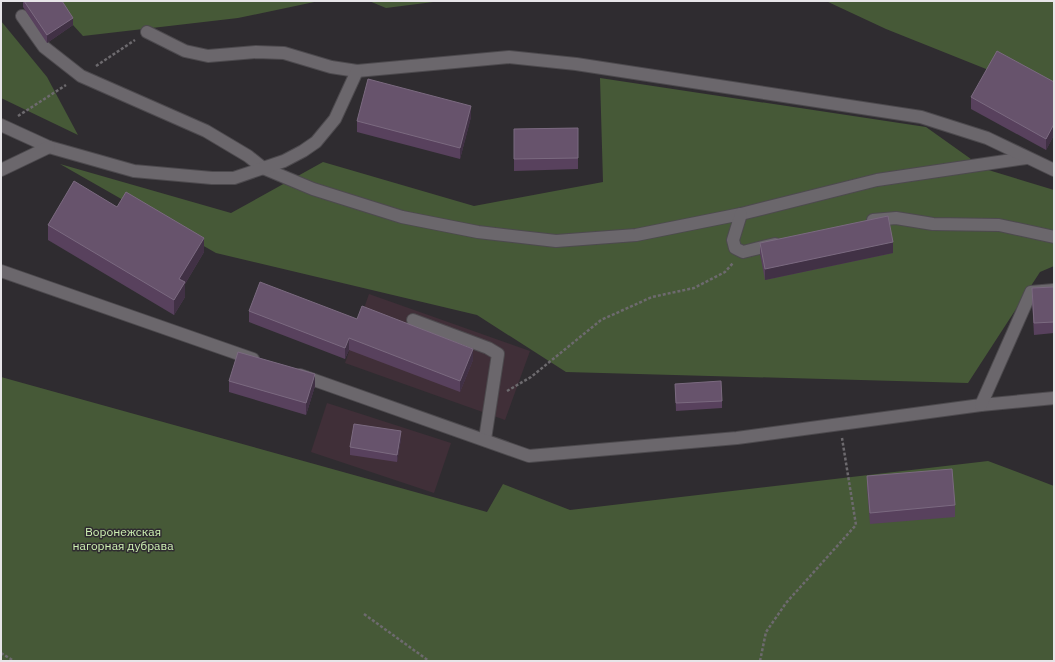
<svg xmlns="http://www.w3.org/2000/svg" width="1055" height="662" font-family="'IBM Plex Sans',sans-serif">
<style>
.industrial{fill:#402f38}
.forest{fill:#465937}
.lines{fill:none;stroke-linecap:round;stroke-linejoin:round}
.minor-casing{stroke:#4d4a4e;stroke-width:14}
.path{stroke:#6d6a6e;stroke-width:2.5;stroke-dasharray:3 2;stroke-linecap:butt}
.minor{stroke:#6b676c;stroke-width:12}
.wall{fill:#58415d}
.shaded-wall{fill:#413145}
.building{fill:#67536c;stroke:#7b6a80}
.labels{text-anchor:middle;stroke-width:3;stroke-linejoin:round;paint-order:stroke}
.park-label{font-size:12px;fill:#cef1b3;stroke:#2f2c30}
</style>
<rect width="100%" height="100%" fill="#2f2c30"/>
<g class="industrial">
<path d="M369,294L530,351L505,420L345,363Z"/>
<path d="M327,403L451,443L434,493L311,452Z"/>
</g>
<g class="forest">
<path d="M51,1H319L238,18L83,36Z"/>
<path d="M369,1H441L386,8Z"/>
<path d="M826,1H1054V96L886,29Z"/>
<path d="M1,21L47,77L78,135L1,98Z"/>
<path d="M600,78L926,127L985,169L1054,190V266L1040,272L968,383L566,372L477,315L216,253L60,164L231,213L323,162L474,206L603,182Z"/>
<path d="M1,377L487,512L503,484L570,510L988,461L1054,486V661H1Z"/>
</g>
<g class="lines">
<g class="minor-casing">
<g id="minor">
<path d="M22,16L44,47L81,76L206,131L248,156L263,168L313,189L402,217L478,232L556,241L636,235L741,214L877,180L1026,158"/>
<path d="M147,32L185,51L208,56L256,52L284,53L331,67L357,71L509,57L576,64L921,117L987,138L1054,170"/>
<path d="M1,125L49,147L134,171L212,178H234L284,161L303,151L316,142L335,119L357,71"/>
<path d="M1,170L49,147"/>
<path d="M741,214L733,240L735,248L743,252L775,244"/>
<path d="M873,220L896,218L933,224L999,225L1054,237"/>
<path d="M1,271L253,359"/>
<path d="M413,320L488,348L498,354L485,439"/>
<path d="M300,375L529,456L737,438L981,405L1054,398"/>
<path d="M981,405L1031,292L1054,290"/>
</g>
</g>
<g class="path">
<path d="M96,66L135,40"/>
<path d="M18,116L66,85"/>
<path d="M507,391L531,377L601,320L652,297L694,288L725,272L733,263"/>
<path d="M364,614L429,661"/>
<path d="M1,653L14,661"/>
<path d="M760,661L766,632L786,603L856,525L842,438"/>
</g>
<use href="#minor" class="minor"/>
</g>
<g class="wall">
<path d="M23,1H62L73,25L47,43L23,7Z"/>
<path d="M1054,82V135L1046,150L971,109V97Z"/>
<path d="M471,117L460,159L357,132V121Z"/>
<path d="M578,128V169L514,171V129Z"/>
<path d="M117,207L204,252L185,284V297L174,315L48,240V225Z"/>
<path d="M760,243L893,253L765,280L760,254Z"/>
<path d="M1054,287V333L1034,335L1032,300V288Z"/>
<path d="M249,311L357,319L473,360L460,392L349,350L345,359L249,322Z"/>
<path d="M229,381L315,386L306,415L229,392Z"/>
<path d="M675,384L722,401V408L676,411Z"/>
<path d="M401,439L397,462L350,455V447Z"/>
<path d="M867,476L955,505V517L870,524L867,488Z"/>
</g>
<g class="shaded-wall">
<path d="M73,18V25L47,43V35Z"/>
<path d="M471,106V117L460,159V148Z"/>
<path d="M1054,124V135L1046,150V139Z"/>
<path d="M204,238V252L185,284V297L174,315V300L179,279Z"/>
<path d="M893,242V253L765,280V269Z"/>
<path d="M349,338V350L345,359V348Z"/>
<path d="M473,349V360L460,392V381Z"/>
<path d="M315,374V386L306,415V403Z"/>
<path d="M401,431V439L397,462V455Z"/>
</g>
<g class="building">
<path d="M24,1H62L73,18L47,35Z"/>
<path d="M997,51L1054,82V124L1046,139L971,97Z"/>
<path d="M368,79L471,106L460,148L357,121Z"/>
<path d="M578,128V158L514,159V129Z"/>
<path d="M74,181L117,207L126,192L204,238L179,279L185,282L174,300L48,225Z"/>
<path d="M888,216L893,242L765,269L760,243Z"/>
<path d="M260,282L357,319L362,306L473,349L460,381L349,338L345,348L249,311Z"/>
<path d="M1054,287V322L1034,323L1032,288Z"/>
<path d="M238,352L315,374L306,403L229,381Z"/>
<path d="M721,381L722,401L676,403L675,384Z"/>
<path d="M354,424L401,431L397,455L350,447Z"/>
<path d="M952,469L955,505L870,513L867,476Z"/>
</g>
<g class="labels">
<g class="park-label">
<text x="123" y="536">Воронежская<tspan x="123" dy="14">нагорная дубрава</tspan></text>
</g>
</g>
<rect width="1055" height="662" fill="none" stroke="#e7e5e8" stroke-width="4"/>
</svg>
